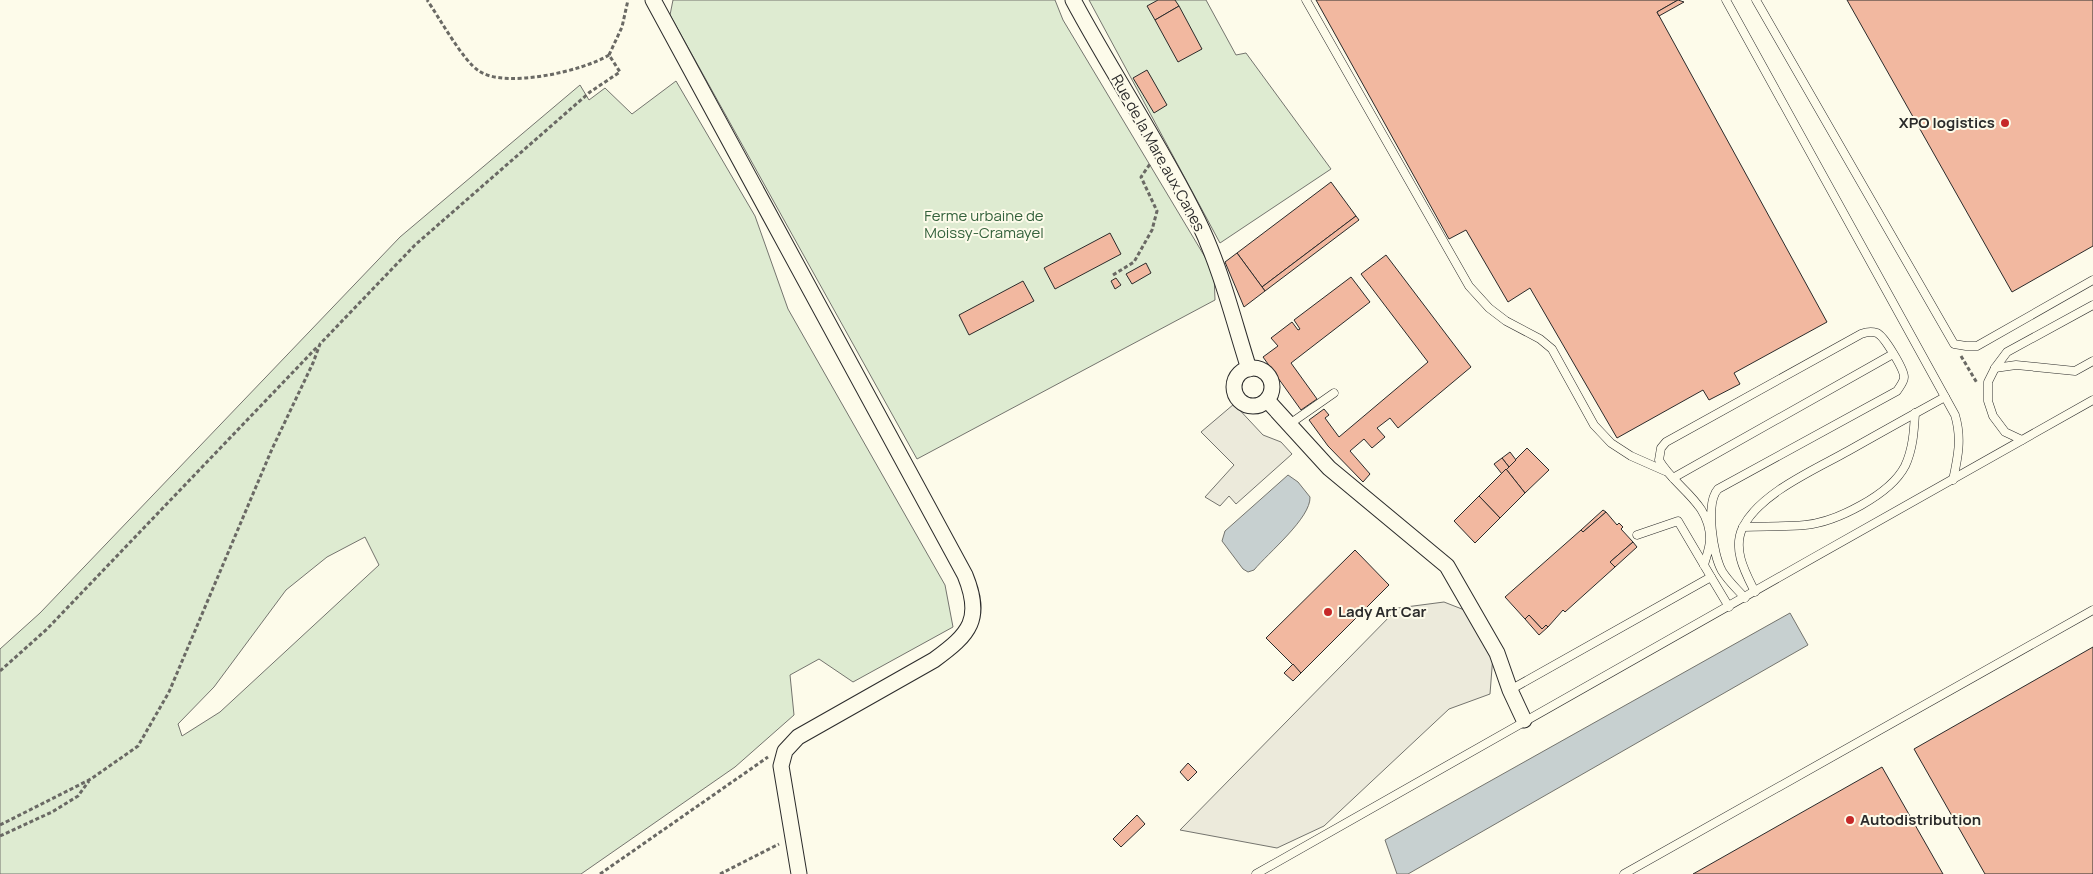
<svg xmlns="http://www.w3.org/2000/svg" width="2093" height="874" font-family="Manrope,sans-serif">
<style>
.green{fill:#deebd1;stroke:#74746e;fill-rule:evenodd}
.parking{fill:#eceadb;stroke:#74746e}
.water{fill:#c7d0d0;stroke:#74746e}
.building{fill:#f2b8a0;stroke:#2b2b2b}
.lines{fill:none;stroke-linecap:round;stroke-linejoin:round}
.service-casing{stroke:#2b2b2b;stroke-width:9}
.minor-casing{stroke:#2b2b2b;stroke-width:17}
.path{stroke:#6a6964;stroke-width:3;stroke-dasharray:4 2.5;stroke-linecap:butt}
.service{stroke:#fdfbea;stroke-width:8}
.minor{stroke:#fdfbea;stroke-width:15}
.poi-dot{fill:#c62828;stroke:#fdfbea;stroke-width:2}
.labels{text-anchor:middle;stroke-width:4;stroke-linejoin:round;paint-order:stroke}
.poi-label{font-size:15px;font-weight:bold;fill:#2b2b2b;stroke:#fdfbea;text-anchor:start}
.street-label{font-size:15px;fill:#2b2b2b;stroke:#fdfbea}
.park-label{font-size:15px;fill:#34623c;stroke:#fdfbea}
</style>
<rect width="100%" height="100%" fill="#fdfbea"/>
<g class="green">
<path d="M673,0H1055L1063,20L1214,272L1215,300L917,459L670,15Z"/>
<path d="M1089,0H1206L1236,55L1246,53L1331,169L1220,243Z"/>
<path d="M676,81L755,216L788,309L945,585L953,627L853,682L819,659L790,675L794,715L735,767L581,874H0V649L40,613L400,237L580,85L589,100L605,88L632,114ZM365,537L379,565L220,712L182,736L178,724L214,687L286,590L327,557Z"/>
</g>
<g class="parking">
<path d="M1234,404L1263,435L1281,442L1292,454L1236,504L1229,496L1220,506L1205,497L1234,465L1201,432Z"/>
<path d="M1444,602L1467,611L1493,655L1490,694L1449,709L1324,826L1277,848L1180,830L1398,608Z"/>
</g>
<g class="water">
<path d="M1288,475L1298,482L1310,497C1311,518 1268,553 1254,570L1248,572L1243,569L1222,541L1225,531Z"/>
<path d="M1790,613L1808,645L1408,874H1397L1385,840Z"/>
</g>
<g class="building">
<path d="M1158,0H1175L1179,6L1155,20L1147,6Z"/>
<path d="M1316,0H1678L1657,12L1827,322L1734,373L1740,384L1709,400L1703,390L1617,438L1530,288L1508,302L1466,230L1449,239Z"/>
<path d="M1678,0L1684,2L1659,16L1657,12Z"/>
<path d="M1847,0H2093V246L2012,292Z"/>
<path d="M1179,6L1202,49L1178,62L1155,20Z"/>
<path d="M1147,70L1167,105L1154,113L1133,78Z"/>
<path d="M1331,182L1356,216L1262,287L1237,253Z"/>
<path d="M1356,216L1359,220L1265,291L1262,287Z"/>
<path d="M1110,233L1121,254L1055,289L1044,268Z"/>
<path d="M1237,253L1265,291L1244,307L1225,262Z"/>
<path d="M1386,255L1471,367L1398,428L1390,418L1377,428L1385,437L1372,448L1364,439L1350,451L1370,474L1363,482L1328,446L1309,420L1324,409L1329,415L1325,418L1339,437L1428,362L1361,274Z"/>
<path d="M1146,263L1151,273L1132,284L1126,274Z"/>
<path d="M1351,277L1370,302L1291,363L1317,399L1301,410L1263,357L1278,346L1271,338L1292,322L1298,330L1300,329L1294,320Z"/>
<path d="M1116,278L1121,285L1115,289L1111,281Z"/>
<path d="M1023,281L1034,301L969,335L959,315Z"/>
<path d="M1527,448L1549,470L1525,493L1506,469Z"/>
<path d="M1510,452L1516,460L1509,467L1502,458Z"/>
<path d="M1502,458L1509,467L1502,474L1494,464Z"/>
<path d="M1506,469L1525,493L1500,518L1479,496Z"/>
<path d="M1479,496L1500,518L1475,543L1454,521Z"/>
<path d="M1603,510L1606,512L1583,532L1581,530Z"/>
<path d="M1606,512L1617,525L1619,523L1623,527L1621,529L1633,542L1610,562L1615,567L1565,612L1563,610L1548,627L1546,625L1542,629L1529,615L1525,619L1505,597L1581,530L1583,532Z"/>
<path d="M1633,542L1637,547L1615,567L1610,562Z"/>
<path d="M1355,550L1389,585L1301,673L1266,638Z"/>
<path d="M1529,615L1542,629L1546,625L1548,627L1539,635L1525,619Z"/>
<path d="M2093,647V874H1985L1914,749Z"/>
<path d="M1293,664L1301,673L1293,681L1284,673Z"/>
<path d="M1188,763L1197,772L1188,781L1180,772Z"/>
<path d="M1882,767L1943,874H1693Z"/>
<path d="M1137,815L1145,824L1121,847L1113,839Z"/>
</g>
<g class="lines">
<g class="service-casing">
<g id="service">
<path d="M1306,0L1469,286L1489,308L1506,321L1540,339L1552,349L1594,425L1611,443L1631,456L1665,471"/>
<path d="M1726,0L1955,415C1962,438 1958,457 1953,480"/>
<path d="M1756,0L1954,344L1966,346H1977L2093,280"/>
<path d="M1995,368L2016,365L2075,371L2093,361"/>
<path d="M1291,423L1334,393"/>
<path d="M2022,440L2005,432L1993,416L1988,401V382L1995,368L2007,352L2093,305"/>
<path d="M1673,478L1893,354"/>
<path d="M1743,527C1763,526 1784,527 1805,525C1836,522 1890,495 1905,466C1913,449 1914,431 1915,413"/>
<path d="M1637,535L1678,521L1711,577"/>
<path d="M1704,565C1706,557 1710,548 1710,539C1710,502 1675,488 1659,460L1661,448L1666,442L1861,334C1866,332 1871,331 1877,333C1884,336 1904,369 1904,377C1904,382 1900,386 1897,391L1718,489C1705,503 1713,555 1722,571C1728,581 1737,589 1745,598"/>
<path d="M1755,592C1745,572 1732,549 1743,527C1760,493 1816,469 1848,451C1880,433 1912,415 1945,397"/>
<path d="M1510,690L1711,577L1729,607"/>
<path d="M1256,874C1534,714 1814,558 2093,400"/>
<path d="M1624,874L2093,610"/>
</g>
</g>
<g class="minor-casing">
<g id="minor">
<path d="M653,0L965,575C983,619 970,634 934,660L798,737L785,751L781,766L799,874"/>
<path d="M1073,0C1113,75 1161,145 1198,221C1221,268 1233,319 1249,369"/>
<circle cx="1253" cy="387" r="19"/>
<path d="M1267,400L1329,468L1447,566L1497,653L1510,690L1524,720"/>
</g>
</g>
<g class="path">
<path d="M609,55L622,27L628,0"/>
<path d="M1113,275L1134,262L1152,230L1157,211L1141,177L1150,164"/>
<path d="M1961,356L1977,383"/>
<path d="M0,671L47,629L318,346"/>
<path d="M0,825L91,779L138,746L169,692L272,449L313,363L320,344L415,245L590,92L620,72L609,55C583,71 505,89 479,71C463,61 439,17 427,0"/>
<path d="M0,836L52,812L78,796L89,781"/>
<path d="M600,874L768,757"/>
<path d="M720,874L779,844"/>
</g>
<use href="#service" class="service"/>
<use href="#minor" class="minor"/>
</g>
<g class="poi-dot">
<circle cx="2005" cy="123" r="5"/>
<circle cx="1328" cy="612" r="5"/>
<circle cx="1850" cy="820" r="5"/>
</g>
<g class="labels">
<g class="poi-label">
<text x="1995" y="128" text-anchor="end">XPO logistics</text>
<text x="1338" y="617">Lady Art Car</text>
<text x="1860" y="825">Autodistribution</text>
</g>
<g class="street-label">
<text transform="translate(1158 153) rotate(61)" y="5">Rue de la Mare aux Canes</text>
</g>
<g class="park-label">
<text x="984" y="221">Ferme urbaine de<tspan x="984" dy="17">Moissy-Cramayel</tspan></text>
</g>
</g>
</svg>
